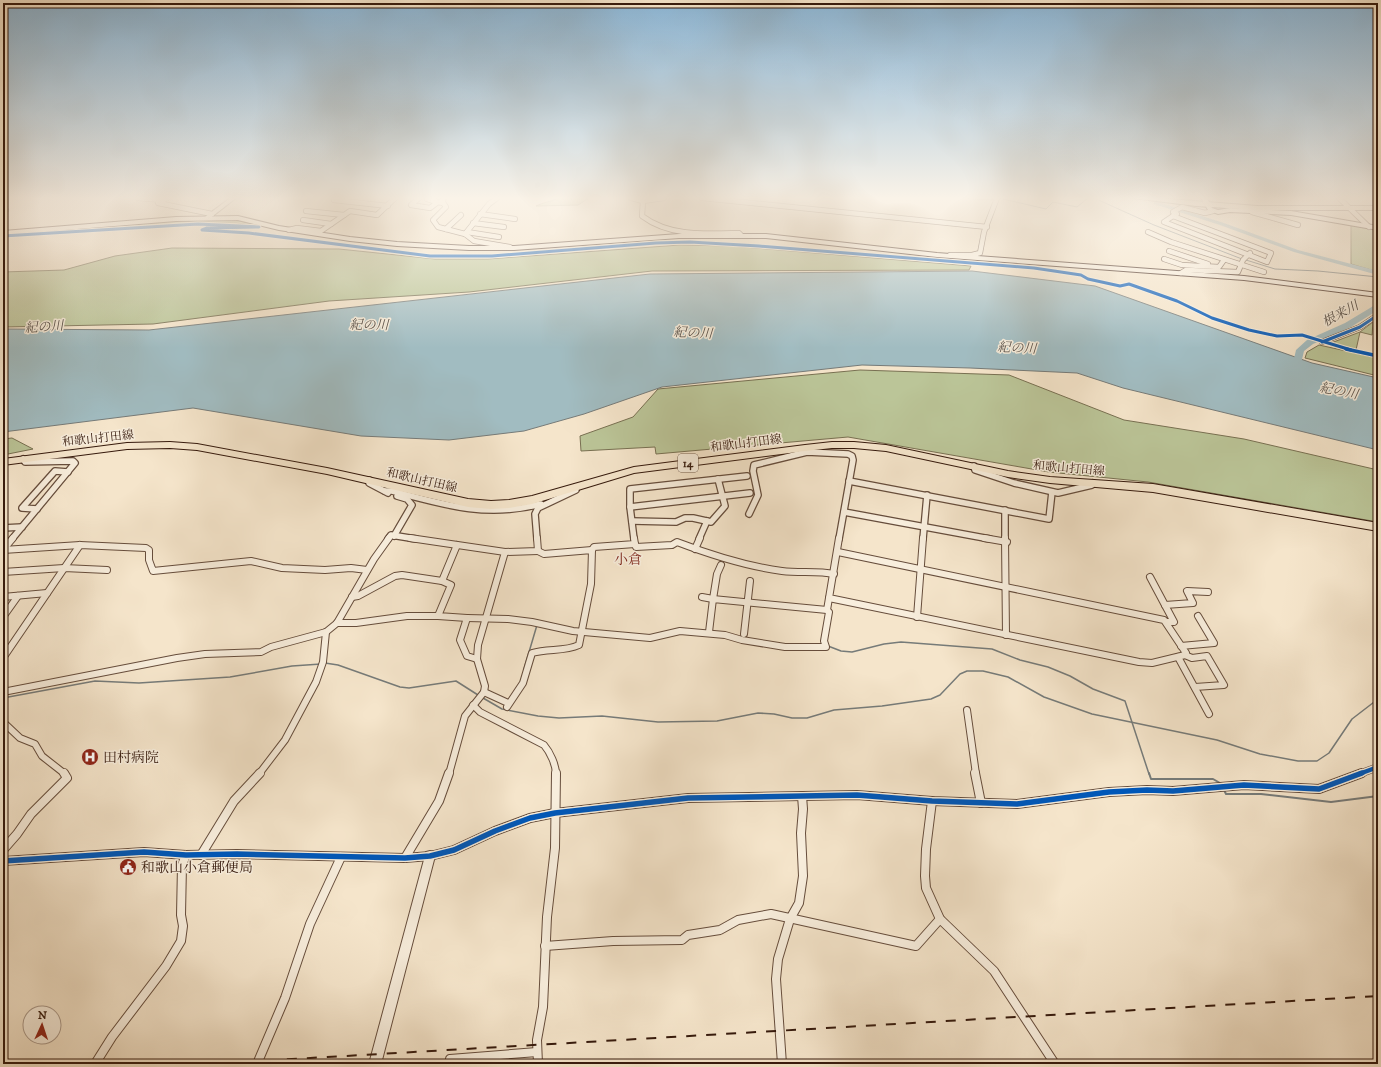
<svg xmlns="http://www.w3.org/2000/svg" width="1381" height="1067" font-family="'IM FELL DW Pica','Noto Serif JP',serif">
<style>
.green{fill:#bbc598;stroke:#787052}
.water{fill:#a1bcc1;stroke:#767b79}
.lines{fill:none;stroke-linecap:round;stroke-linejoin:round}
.stream-far2{stroke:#767b79;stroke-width:1}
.stream-far1{stroke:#767b79;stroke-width:1.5}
.stream{stroke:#767b79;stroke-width:2}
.river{fill:#a1bcc1;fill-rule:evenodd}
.minor-far3-casing{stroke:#664d3c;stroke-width:6}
.minor-far2-casing{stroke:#664d3c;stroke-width:8}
.minor-far1-casing{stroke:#664d3c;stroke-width:8}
.minor-casing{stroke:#664d3c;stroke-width:10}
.tertiary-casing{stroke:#664d3c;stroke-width:2}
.secondary-casing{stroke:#361a0d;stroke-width:2}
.primary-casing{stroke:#361a0d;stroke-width:2}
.trunk-casing{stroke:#361a0d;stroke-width:2}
.minor-far3{stroke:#f8eedd;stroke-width:4.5}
.minor-far2{stroke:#f8eedd;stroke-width:5.5}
.minor-far1{stroke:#f8eedd;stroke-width:6}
.minor{stroke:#f8eedd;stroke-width:8}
.tertiary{fill:#f8eedd;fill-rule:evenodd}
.secondary{fill:#f8eedd;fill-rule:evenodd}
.primary{fill:#f5e5cb;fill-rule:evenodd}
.trunk{fill:#f5e5cb;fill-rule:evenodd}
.rail{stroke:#361a0d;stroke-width:2;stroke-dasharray:10 10;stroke-linecap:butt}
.cycleway-far3-casing{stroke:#f8eedd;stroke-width:5}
.cycleway-far2-casing{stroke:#f8eedd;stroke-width:5.5}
.cycleway-far1-casing{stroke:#f8eedd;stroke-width:7}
.cycleway-casing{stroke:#f8eedd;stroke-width:8}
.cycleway-far3{stroke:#0057b8;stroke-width:3}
.cycleway-far2{stroke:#0057b8;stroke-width:3.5}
.cycleway-far1{stroke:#0057b8;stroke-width:4.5}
.cycleway{stroke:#0057b8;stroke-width:5.5}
.labels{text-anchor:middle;stroke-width:3;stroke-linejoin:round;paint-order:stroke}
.shield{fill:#f8eedd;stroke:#705a4b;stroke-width:1}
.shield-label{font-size:11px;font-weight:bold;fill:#361a0d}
.street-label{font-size:12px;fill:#361a0d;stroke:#f8eedd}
.water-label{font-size:13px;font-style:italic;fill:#5b534c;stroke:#f8eedd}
.quarter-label{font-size:14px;fill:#7a1f14;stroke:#f8eedd}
.near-poi-label{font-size:14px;fill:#361a0d;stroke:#f8eedd;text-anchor:start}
</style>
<rect width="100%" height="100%" fill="#f5e5cb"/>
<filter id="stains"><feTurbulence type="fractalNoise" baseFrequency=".005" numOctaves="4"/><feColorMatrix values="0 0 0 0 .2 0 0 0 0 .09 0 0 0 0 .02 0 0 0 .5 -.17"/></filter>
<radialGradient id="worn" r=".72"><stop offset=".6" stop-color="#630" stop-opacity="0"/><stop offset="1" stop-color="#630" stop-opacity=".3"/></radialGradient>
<g class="green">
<path d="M558,198H589L578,205L536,206C544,202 550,202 558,198Z"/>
<path d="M234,220L262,226L236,223H199L3,235L162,221Z"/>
<path d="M1351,225L1378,230V272L1351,264Z"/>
<path d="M680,245L731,246L971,266L969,270L652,271L469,292L329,301L153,324L3,327V272L64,270L115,256L172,248L339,249L435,259H488Z"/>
<path d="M1373,322L1372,335L1360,332L1356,350L1331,343L1360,332Z"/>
<path d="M1319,345L1378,358V376L1305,358L1307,352Z"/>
<path d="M860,370L1009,375L1124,420L1244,439L1378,470V522L1148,482L1049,472L848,437L656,454L655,447L581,451L580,436L633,417L658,389Z"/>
<path d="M12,438L33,449L3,455V439Z"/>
</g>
<path class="water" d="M972,271L1095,286L1312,363L1378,378V450L1123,388L1077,373L970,368L862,365L662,387L584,414L524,431L449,440L361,436L193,408L3,432V329L149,330L650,274Z"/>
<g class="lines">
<g class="stream-far2">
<path d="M960,198L992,200L993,198"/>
<path d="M999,198L1046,209L1053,202L1077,207L1088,198"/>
<path d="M1094,198L1154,225L1242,259"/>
<path d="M1246,260L1275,269L1318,271L1378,277"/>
</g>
<g class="stream-far1">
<path d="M828,646L841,651L852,652L884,644L901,642L992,649L1020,660L1048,667L1070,676L1093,689L1125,701L1149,774"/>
<path d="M325,663L338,665L400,687L409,688L456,681L478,695"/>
<path d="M524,669L537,625"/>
<path d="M3,698L95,681L139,683L230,677L292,666L321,664"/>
<path d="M483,698L502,709L538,716L559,718L602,716L658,722L717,721L758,713L774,714L792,718H807L834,710L882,706L931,699L940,695L960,674L967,671H983L1008,677L1044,697L1092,714L1217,740L1260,754L1298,761H1317L1329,753L1352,719L1378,699"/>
</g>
<g class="stream">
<path d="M1149,773L1151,779H1213L1220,783"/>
<path d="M1224,790L1226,794H1261L1331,802L1378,796"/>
</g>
<g class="river">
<path d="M1154,202H1158L1224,223L1298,250L1378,271V275L1294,252L1220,225L1154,204Z"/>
<path d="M1375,305H1378V310L1351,327L1313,344L1304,351L1299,372L1298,374H1292L1291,372L1296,350L1307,340L1345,323Z"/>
</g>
<g class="minor-far3-casing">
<g id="minor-far3">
<path d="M138,198L163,200"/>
<path d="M167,198L158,203L212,214"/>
<path d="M419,198L411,205L430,208L438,202L443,203"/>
<path d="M444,198L442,201L446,207L433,220L438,227L465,234L474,241L510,247"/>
<path d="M631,198L643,201L664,198"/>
<path d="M702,198L987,227"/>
<path d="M1339,198L1369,227"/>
<path d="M427,199L438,202"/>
<path d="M334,200L388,206"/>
<path d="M643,201L642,216C670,237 706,234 739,233L741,235"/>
<path d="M306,211L344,215"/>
<path d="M3,212L6,210"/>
<path d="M1252,212L1298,225"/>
<path d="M480,214L515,219"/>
<path d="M1173,216L1271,253L1267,262L1164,222Z"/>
<path d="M1173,216L1177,214L1173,212L1182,207L1205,213L1213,211"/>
<path d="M303,220L331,224"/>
<path d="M473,223L504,227"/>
<path d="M446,229L461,215"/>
<path d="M289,230L297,228L321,231L350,211L377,215L395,198"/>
<path d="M467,232L499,237"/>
<path d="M1148,232L1171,242L1264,272"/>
<path d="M465,234L489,204L497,198"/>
<path d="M1169,251L1208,264"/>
<path d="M950,255H972L980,253L984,232L997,198"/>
<path d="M1164,259L1182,265L1219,267L1224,260"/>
<path d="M1181,273L1186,270L1238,272L1243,260L1250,253"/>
<path d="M1322,342L1360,327L1378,315"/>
</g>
</g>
<g class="minor-far2-casing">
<g id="minor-far2">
<path d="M974,466L975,470L1014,483L1058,493L1092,485L1093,483"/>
<path d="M369,480V483L388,493"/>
<path d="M849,481L1049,519L1052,492"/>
<path d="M385,491H392C444,505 487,518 541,504"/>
<path d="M630,507L750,493"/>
<path d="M37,509L22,508L55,471L68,472"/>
<path d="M1005,510V539"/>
<path d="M844,512L990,539"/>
<path d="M749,514L758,495L753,471L754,465L807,452L848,454L852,456L853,460L839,539"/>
<path d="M632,521L676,522L685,518H693L711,522L725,506L718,479"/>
<path d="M3,528L22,527"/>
<path d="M394,536L412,505L407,499L397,496"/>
<path d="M12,539L75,463L73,461L25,462L23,459"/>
<path d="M388,539L391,535L416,539"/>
<path d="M537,539L535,514L538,508L576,490V487"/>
<path d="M634,539L630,507V489L747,476"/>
<path d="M699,539L707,521"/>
<path d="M923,539L927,495"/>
</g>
</g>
<g class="minor-far1-casing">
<g id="minor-far1">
<path d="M410,538L505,552L538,551L537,538"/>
<path d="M839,538L829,598L1139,662L1152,663L1185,655L1192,658L1207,656L1224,685L1195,687"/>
<path d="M984,538L1007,542"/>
<path d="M1005,538L1006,635"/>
<path d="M635,544L636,547L672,545L677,542C711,555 745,566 782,571C799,573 818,571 834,574"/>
<path d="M457,545L442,581L451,585L438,616L467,618L460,640L467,656L477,659"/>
<path d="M695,549L700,538"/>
<path d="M3,550L80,545L146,548L149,550V560L153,571L251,561L282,568L325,570L351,568L367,570"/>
<path d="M3,550L13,538"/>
<path d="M592,550L594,547L635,544L634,538"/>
<path d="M838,552L1164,620L1186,653L1185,655"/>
<path d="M3,572L64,568L107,570"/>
<path d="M1150,577L1174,622H1167"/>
<path d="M3,597L47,593"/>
<path d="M352,597L358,596L395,576L402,575L442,581"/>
<path d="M702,597L713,599L717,574L721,565"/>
<path d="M1165,605L1193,603L1187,591L1208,592"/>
<path d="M3,617L18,596"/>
<path d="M917,617L923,538"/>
<path d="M467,618L508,619L532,622L573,631L650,638L680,631L725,635L742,640L785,647H826L824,641L829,612L827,610L829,598"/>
<path d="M337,623H356L407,616H438"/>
<path d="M709,632L713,599L827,610"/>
<path d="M744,634L750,581"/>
<path d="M1181,646L1214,643L1198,616"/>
<path d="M1178,657L1209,714"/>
<path d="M3,658L80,545"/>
<path d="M3,692L177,658L205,654L261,652L271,647L326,632L337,623L374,559L389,538"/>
<path d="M484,692L508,703"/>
<path d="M473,705L480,712L544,745C550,752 556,765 556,774"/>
<path d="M507,707L523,683L532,653C548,648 564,652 579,645L591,584L592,550L544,554L538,551"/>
<path d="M967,710L976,774"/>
<path d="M3,722L20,738L35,744L42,756L65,774"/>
<path d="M259,774L285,740L316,682L323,662L326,632"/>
<path d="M449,774L465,716L484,692L485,686L477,659L478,645L505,552"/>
<path d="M1359,774L1378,767"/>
</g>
</g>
<g class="minor-casing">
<g id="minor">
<path d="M975,773L981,803"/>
<path d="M932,801L926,849L925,876L926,888L940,919L994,971L1055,1064"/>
<path d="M3,850L17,834L31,814L67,778L64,773"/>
<path d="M201,855L234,801L260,773"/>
<path d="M405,858L439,801L449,773"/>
<path d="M3,861L144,852L186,855L237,854L405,858L430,856L454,850L495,831L530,818L555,813L688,798L857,795L932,801L1017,804L1109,792L1147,790L1173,791L1244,785L1319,789L1362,773"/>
<path d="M545,946L613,941L682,940L688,935L720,930L738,920L771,914L916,946L940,919"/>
<path d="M95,1064L112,1037L166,966L181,941L183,926L181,915L182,865L186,855"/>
<path d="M257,1064L285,998L310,924L341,857"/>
<path d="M449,1064L450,1059L537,1052"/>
<path d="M538,1064L537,1040L543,1007L547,917L555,848L556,773"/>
<path d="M782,1064L776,979L778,959L790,919L799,903L803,876L801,833L803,809L802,796"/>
</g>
</g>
<g class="tertiary-casing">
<g id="tertiary">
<path d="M230,198H236L209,219H205V217Z"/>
<path d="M430,851L434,852L435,856L381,1064H369L425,856L426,852Z"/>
</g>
</g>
<g class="secondary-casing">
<g id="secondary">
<path d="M1201,198H1207L1212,208L1218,210L1230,208L1291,211L1378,226V230L1291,215L1230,212L1218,214L1208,210Z"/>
<path d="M238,216L279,226L350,237L397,242L469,246H514L679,234H766L937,253L1244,276L1378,293V297L1244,280L937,257L766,238H679L514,250H469L397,246L350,241L279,230L238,220L176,221L3,235V231L176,217Z"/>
</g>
</g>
<g class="primary-casing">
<path id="primary" d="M170,442L197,444L327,468L468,499L491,501L509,500L532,496L634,467L805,445L832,442H854L886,445L1008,471L1050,477L1153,484L1378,523V531L1153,492L1050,483L1008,477L886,451L854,448H832L805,451L634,473L532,504L509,508L491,509L468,507L327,474L197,450L170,448L127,449L3,465V459L127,443Z"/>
</g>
<g class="trunk-casing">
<path id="trunk" d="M1133,198H1157L1257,206H1378V210H1257L1196,206Z"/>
</g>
<use href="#minor-far3" class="minor-far3"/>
<use href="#minor-far2" class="minor-far2"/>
<use href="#minor-far1" class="minor-far1"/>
<use href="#minor" class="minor"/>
<use href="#tertiary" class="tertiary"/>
<use href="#secondary" class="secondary"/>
<use href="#primary" class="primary"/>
<use href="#trunk" class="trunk"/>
<path class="rail" d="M207,1064L1378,996"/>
<g class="cycleway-far3-casing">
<g id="cycleway-far3">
<path d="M3,236L198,224L259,227L207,228L202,230L249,233L430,256H492L656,243L690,242L759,246L1034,268L1081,275L1088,279L1120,286L1129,284L1177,301L1212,318L1249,330L1277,336L1302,335L1351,350"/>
<path d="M1322,342L1360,327L1378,315"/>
</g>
</g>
<g class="cycleway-far2-casing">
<path id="cycleway-far2" d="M1346,349L1378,356"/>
</g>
<g class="cycleway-far1-casing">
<path id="cycleway-far1" d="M1359,774L1378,767"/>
</g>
<g class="cycleway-casing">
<path id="cycleway" d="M3,861L144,852L186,855L237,854L405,858L430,856L454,850L495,831L530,818L555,813L688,798L857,795L932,801L1017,804L1109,792L1147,790L1173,791L1244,785L1319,789L1362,773"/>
</g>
<use href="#cycleway-far3" class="cycleway-far3"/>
<use href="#cycleway-far2" class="cycleway-far2"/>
<use href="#cycleway-far1" class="cycleway-far1"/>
<use href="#cycleway" class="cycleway"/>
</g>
<linearGradient id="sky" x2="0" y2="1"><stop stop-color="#8bb7d8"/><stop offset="0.57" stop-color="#faf3e8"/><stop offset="1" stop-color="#faf3e8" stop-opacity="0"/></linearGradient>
<rect width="1381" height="348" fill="url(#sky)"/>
<defs>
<g id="hospital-disc" transform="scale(0.9)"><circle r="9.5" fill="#8f2418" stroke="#f8eedd"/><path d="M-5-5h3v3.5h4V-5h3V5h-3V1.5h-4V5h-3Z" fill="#fff"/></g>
<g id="civic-disc" transform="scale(0.9)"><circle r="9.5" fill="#8f2418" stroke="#f8eedd"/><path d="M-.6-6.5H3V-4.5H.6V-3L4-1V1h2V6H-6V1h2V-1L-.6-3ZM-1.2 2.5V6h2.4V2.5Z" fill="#fff"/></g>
</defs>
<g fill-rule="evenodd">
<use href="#hospital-disc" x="90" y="757"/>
<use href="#civic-disc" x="128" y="867"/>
</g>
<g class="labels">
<rect class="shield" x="678" y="454" width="20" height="18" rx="3"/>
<g class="shield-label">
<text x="688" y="467">14</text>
</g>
<g class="street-label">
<text transform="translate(98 438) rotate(-6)" y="4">和歌山打田線</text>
<text transform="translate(746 443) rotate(-7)" y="4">和歌山打田線</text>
<text transform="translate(1069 468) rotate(5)" y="4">和歌山打田線</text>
<text transform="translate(422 480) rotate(13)" y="4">和歌山打田線</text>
</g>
<g class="water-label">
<text transform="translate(1340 313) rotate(-29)" y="5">根来川</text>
<text transform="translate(369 324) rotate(1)" y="5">紀の川</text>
<text transform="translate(44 326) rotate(-4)" y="5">紀の川</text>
<text transform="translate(693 332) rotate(3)" y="5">紀の川</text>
<text transform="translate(1017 347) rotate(3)" y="5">紀の川</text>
<text transform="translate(1339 390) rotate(11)" y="5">紀の川</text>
</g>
<g class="quarter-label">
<text x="628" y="564">小倉</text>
</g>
<g class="near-poi-label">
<text x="103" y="762">田村病院</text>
<text x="141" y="872">和歌山小倉郵便局</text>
</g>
</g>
<rect width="1381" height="1067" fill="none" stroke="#f5e5cb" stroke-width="16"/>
<rect x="4" y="4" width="1373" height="1059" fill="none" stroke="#361a0d" stroke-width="2"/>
<rect x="8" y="8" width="1365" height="1051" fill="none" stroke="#361a0d"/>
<g transform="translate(42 1025) rotate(3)"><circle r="19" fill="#f8eedd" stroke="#aa998a"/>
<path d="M0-3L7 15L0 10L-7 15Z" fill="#8f2418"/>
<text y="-6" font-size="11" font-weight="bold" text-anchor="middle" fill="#361a0d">N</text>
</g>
<rect width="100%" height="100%" filter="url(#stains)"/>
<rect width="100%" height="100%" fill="url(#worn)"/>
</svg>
